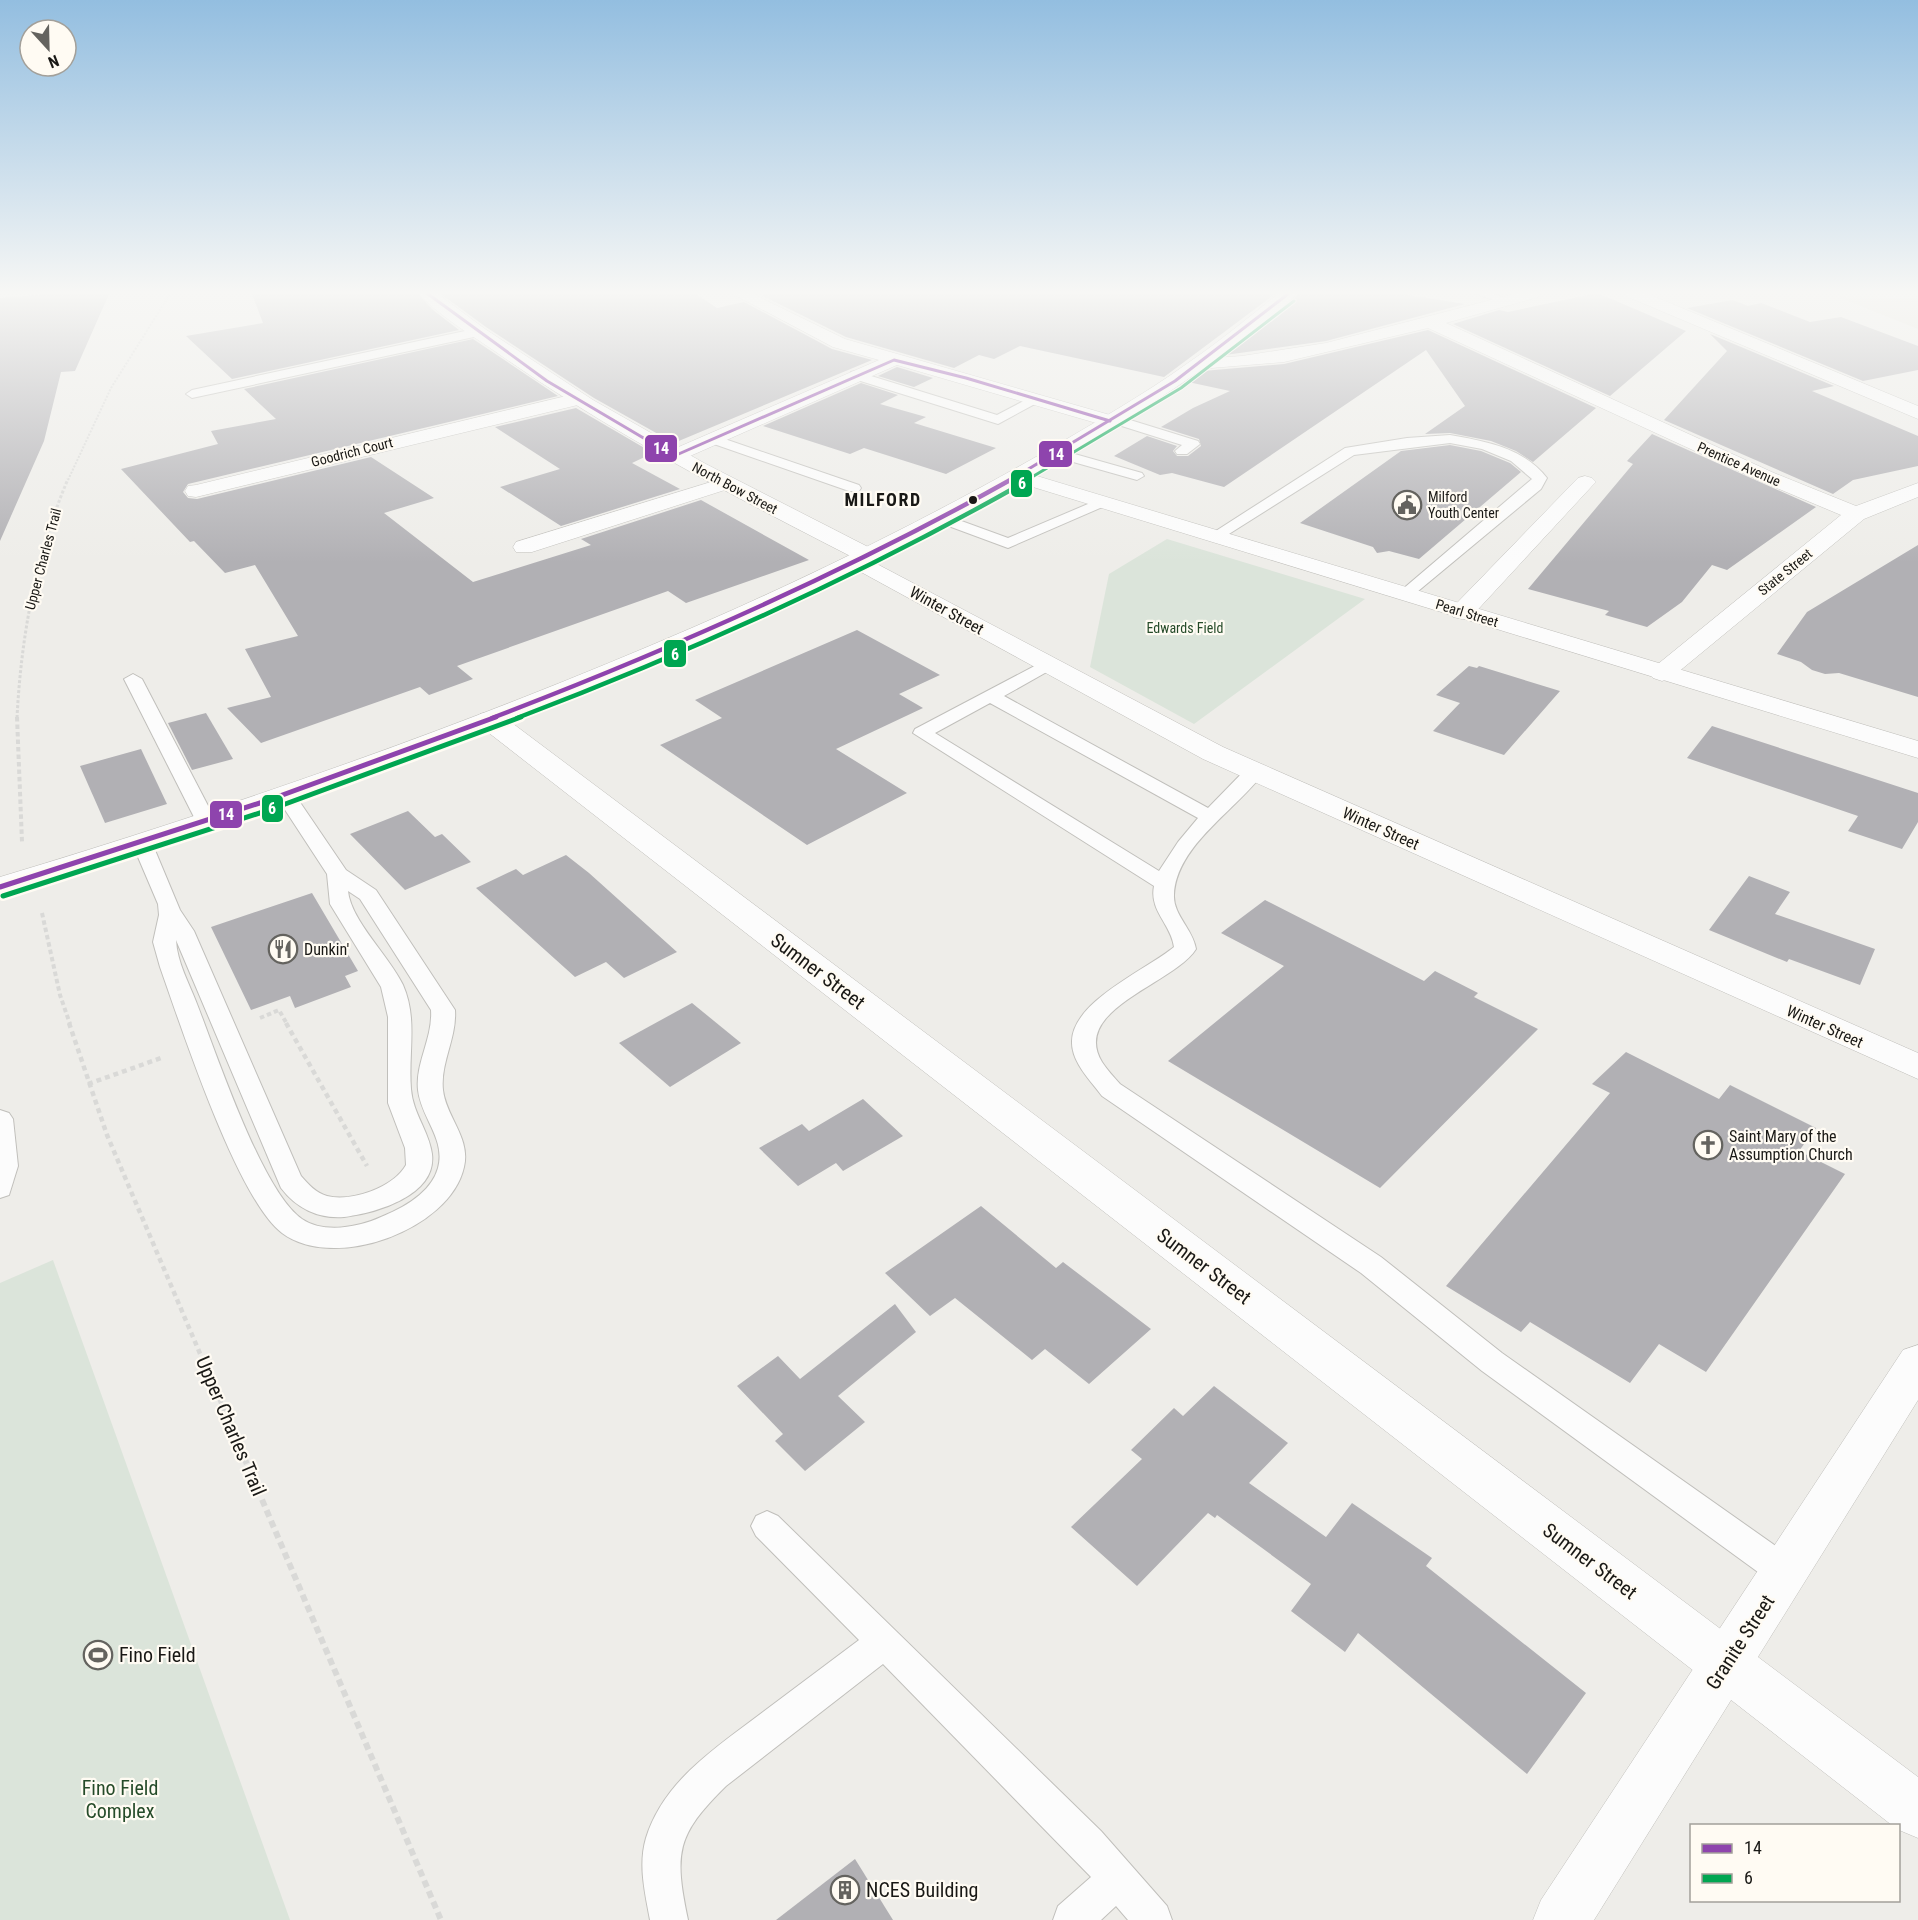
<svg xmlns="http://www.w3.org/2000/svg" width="1918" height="1920" font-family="'Roboto Condensed',sans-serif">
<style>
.built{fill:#e4e1d7}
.green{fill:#dbe4da}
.building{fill:#b1b0b4}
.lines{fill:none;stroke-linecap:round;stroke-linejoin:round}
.lane-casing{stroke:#c0bfbb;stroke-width:2}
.street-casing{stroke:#c0bfbb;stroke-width:1}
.secondary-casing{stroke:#c0bfbb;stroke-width:1}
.primary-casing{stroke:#c0bfbb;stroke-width:1}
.path-far4{stroke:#d9d9d7;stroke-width:2;stroke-dasharray:2 1.5;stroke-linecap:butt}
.path-far3{stroke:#d9d9d7;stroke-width:3;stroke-dasharray:3 2;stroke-linecap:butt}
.path-far2{stroke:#d9d9d7;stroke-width:4;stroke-dasharray:4.5 3;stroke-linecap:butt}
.path-far1{stroke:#d9d9d7;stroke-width:4.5;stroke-dasharray:5 4;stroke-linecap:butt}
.path{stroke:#d9d9d7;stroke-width:6;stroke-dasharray:7 4.5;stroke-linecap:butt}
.lane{fill:#fcfcfc;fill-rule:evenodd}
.street{fill:#fcfcfc;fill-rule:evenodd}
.secondary{fill:#fcfcfc;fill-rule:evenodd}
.primary{fill:#fcfcfc;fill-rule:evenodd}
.bus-1-far2-casing{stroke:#fffbf3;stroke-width:5}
.bus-1-far1-casing{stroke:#fffbf3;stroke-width:8}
.bus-1-casing{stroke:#fffbf3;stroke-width:10}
.bus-2-far2-casing{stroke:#fffbf3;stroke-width:5}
.bus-2-far1-casing{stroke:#fffbf3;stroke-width:8}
.bus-2-casing{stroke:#fffbf3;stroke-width:10}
.bus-1-far2{stroke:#8e44ad;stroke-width:3}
.bus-1-far1{stroke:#8e44ad;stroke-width:4.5}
.bus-1{stroke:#8e44ad;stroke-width:5}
.bus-2-far2{stroke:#00a651;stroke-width:3}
.bus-2-far1{stroke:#00a651;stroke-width:4.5}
.bus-2{stroke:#00a651;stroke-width:5}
.bus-dot{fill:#191815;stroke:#fffbf3;stroke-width:2}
.labels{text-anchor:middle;stroke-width:4.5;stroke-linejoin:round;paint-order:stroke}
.far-street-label{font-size:14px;fill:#191815;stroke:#fffbf3}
.far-poi-label{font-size:14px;fill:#191815;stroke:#fffbf3;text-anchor:start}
.far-park-label{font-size:14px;fill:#254b29;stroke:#fffbf3}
.street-label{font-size:16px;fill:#191815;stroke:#fffbf3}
.poi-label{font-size:16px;fill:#191815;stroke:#fffbf3;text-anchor:start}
.far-district-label{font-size:18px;font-weight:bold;letter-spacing:1.5px;fill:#191815;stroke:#fffbf3}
.near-street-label{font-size:20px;fill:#191815;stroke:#fffbf3}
.near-poi-label{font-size:20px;fill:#191815;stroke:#fffbf3;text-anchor:start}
.near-park-label{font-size:20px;fill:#254b29;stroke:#fffbf3}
.line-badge{stroke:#fffbf3;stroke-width:2}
.badge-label{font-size:16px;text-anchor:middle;font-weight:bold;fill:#fff}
</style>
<rect width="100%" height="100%" fill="#eeede9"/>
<path class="built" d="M1839,297L1918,298V329L1838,297Z"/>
<g class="green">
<path d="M1167,539L1365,599L1194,724L1090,667L1109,574Z"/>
<path d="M53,1260L290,1920H0V1283Z"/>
</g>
<g class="building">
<path d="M47,294H109L75,371L61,372L44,441L0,541V298Z"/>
<path d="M252,294H418L433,310L459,330L232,379L186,336L263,323Z"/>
<path d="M441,294H696L717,308L744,302L832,349L872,360L674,443L594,398L486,327Z"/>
<path d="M763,294H1275L1164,377L1020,346L994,359L979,355L954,368L846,337L763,296Z"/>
<path d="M1298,294H1402L1465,304L1326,341L1225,355L1282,311Z"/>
<path d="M1593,294H1600L1686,331L1610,396L1453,324L1499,310L1508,312Z"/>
<path d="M1733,300L1748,306L1761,303L1810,322L1841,317L1918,346V370L1863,381L1687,308Z"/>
<path d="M1428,330L1596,408L1533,462L1516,451L1491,441L1450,433L1425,434L1465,406L1426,350L1224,487L1172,473L1160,475L1114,456L1147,436L1177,446L1173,451L1177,456H1188L1201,446L1199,439L1161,427L1193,408L1230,391L1188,382L1203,371L1284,364Z"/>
<path d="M1710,334L1834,386L1812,391L1918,436V466L1853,480L1833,494L1664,420L1727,351Z"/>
<path d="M473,339L558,396L188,484L183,492L188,498L197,499L371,457L434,498L384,513L473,582L591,545L581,539L701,500L809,560L686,603L668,591L457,666L473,679L429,695L420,687L261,743L227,708L271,697L245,649L298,636L255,565L225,573L194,541L190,542L121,469L218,444L211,431L276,419L244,389Z"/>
<path d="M897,367L933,378L914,387L878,376Z"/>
<path d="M861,383L898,395L880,404L926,417L914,423L996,448L946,474L864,448L850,454L763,426Z"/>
<path d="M576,408L653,453L632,463L680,489L561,526L500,487L560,469L495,427Z"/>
<path d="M1652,434L1816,507L1727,570L1712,565L1682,602L1647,627L1605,615L1609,611L1528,589L1633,464L1627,461Z"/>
<path d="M1450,445L1481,451L1510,463L1521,472L1419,559L1389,551L1377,553L1373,547L1300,523L1401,451Z"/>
<path d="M1918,545V697L1839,673L1825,674L1812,670L1801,662L1777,654L1807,612Z"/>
<path d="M857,630L940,675L899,694L923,708L836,749L907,793L807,845L660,745L722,718L695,700Z"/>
<path d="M1469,666L1477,668L1479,666L1560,691L1504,755L1433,731L1460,703L1436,695Z"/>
<path d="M206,713L233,759L192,770L168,723Z"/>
<path d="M1712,726L1918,793V822L1902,849L1848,831L1858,816L1687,758Z"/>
<path d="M141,749L167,804L105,823L80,766Z"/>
<path d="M408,811L435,837L442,834L471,862L405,890L350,834Z"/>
<path d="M566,855L589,873L677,952L624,978L606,962L575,977L476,888L516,869L523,875Z"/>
<path d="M1749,876L1790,892L1775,914L1875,949L1860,985L1789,959L1787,962L1709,930Z"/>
<path d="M312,893L358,971L345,976L351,987L295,1008L290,996L251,1010L211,927Z"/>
<path d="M1265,900L1424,981L1435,971L1478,993L1474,997L1538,1029L1380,1188L1168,1061L1284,966L1221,933Z"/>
<path d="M692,1003L741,1043L670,1087L619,1043Z"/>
<path d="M1626,1052L1719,1099L1730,1085L1816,1128L1799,1151L1845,1174L1706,1372L1659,1344L1630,1383L1530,1322L1521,1332L1446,1286L1610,1093L1592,1084Z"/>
<path d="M863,1099L903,1136L843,1171L836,1163L798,1186L759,1148L802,1124L809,1131Z"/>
<path d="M981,1206L1056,1268L1063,1262L1151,1329L1089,1384L1045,1349L1032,1360L955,1298L930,1316L885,1273Z"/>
<path d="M895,1304L916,1332L838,1396L865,1422L805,1471L775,1441L783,1434L737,1386L778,1356L800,1379Z"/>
<path d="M1214,1386L1288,1443L1249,1483L1326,1537L1352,1503L1432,1558L1426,1566L1586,1693L1527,1774L1358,1633L1345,1652L1291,1611L1311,1584L1217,1515L1215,1518L1208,1513L1137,1586L1071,1527L1142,1459L1131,1450L1174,1408L1183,1416Z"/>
<path d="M855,1859L893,1920H776Z"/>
</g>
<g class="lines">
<g class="lane-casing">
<g id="lane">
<path d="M1477,294H1494L1511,301L1505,304Z"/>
<path d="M479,328L485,332L483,335L192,398L186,394L192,390Z"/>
<path d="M855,371L997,415L1033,396L1038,395L1044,399L998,424L851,378V372Z"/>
<path d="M1114,415L1198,441L1200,444L1187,454H1177L1175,451L1182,445L1109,422V416Z"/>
<path d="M1450,435C1485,441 1524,448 1547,478L1541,489L1411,597L1405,599L1397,594L1532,479L1511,461L1482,449L1450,443L1354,455L1221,539L1216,541L1208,536L1345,448L1407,438Z"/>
<path d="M716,436L859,485L861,488L859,491H849L711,443L709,440Z"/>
<path d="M1057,449L1142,473L1144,476L1137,480L1052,456V450Z"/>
<path d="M1102,498L1107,499L1109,502L1107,505L1008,548L935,521L933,518L935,515H945L1008,538Z"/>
<path d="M1046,660L1055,665L1052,669L1004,696L1208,808L1247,768H1261L1264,772C1238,809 1176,845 1174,895C1173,915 1193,929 1196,949C1174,984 1070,1009 1102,1062C1107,1070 1114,1077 1120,1084L1381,1257L1502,1353L1797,1561L1801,1572L1797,1583L1785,1587L1773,1583L1482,1371L1361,1273L1102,1096C1091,1081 1071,1062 1072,1041C1073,1001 1146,970 1174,947C1171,924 1149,911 1154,886L913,733L915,729ZM990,703L1198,818L1178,842L1159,871L935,733Z"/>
<path d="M133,674L142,679L217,823L214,827H200L197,823L124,679Z"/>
<path d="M286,790L293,792L346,870L376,890L455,1010C457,1038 440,1063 443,1090C446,1117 471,1138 464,1167C450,1230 334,1272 282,1233C237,1199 181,1026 160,967L153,942L159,915L158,904L132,843L135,839H149L152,843L180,910L194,931L301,1176C308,1184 316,1193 327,1196C351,1202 393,1188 406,1165L405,1148L388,1103V1017L381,987L330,904L327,874L276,796ZM348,891L360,899L431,1010C433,1038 415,1063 418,1090C421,1118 446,1139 438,1168C431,1193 403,1208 381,1217C359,1227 324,1234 302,1219C262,1192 216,1052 197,1004C189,983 177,962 176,940L281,1188C296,1208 318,1219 344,1217C375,1213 437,1196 432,1154C429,1131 413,1114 411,1089C408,1053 418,1019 403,985C390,957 351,921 348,891Z"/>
<path d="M0,1110L9,1113L13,1119L18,1166L9,1195L0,1198Z"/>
<path d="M767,1511L778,1516L1101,1831L1167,1906L1172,1920H1128L1116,1906L1101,1920H1053L1058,1906L1091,1877L883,1664L726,1786C676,1835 674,1853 688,1920H650C645,1893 638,1865 646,1838C664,1780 717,1747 763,1712C795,1688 827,1664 859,1640L756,1536L751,1526L756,1516Z"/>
</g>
</g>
<g class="street-casing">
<g id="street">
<path d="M733,294H753L845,339L1117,417L1120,421L1117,425H1103L897,365L681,460H667L664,456L667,452L879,360L833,347Z"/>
<path d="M1514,294H1540L1538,297L1446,323L1774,473L1856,506L1918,483V497L1864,519L1671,678L1662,681L1653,678L1649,673L1653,668L1841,515L1760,481L1428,328L1284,362L1199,369L1190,364L1199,359L1242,356L1326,343Z"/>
<path d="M579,393L588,399L586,403L196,497L188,496L185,491L188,486L196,485Z"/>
<path d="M1585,476L1592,478L1596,482L1592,486L1471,617L1462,619L1453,617L1450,612L1453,607L1578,478Z"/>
<path d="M724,478L731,480L735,484L731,488L532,552H516L513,547L516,542Z"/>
<path d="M858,554L1223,747L1918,1053V1079L1203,759L850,566L846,561L850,556Z"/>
<path d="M1918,1345V1400L1594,1920H1533L1541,1900L1903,1350Z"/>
</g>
</g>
<g class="secondary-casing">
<g id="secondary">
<path d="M420,294H438L485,329L593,400L704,463L876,551L879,556L876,561H860C735,497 611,433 496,352C476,338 433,312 420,294Z"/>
<path d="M1626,294H1648L1918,406V419L1628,297Z"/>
<path d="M1017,470L1918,741V758L1010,480L1007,476L1010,472Z"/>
<path d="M490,712L500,714L1918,1777V1838L1899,1830L1898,1826H1893L480,726L476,720L480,714Z"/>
</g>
</g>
<g class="primary-casing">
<path id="primary" d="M1278,294H1296C1284,308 1267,320 1252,331C1201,373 1147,407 1091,441C854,585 597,693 337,787C226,826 114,868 0,896V877C236,806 468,725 694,627C814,575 930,517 1043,453C1092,424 1142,396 1188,363C1219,342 1249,317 1278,294Z"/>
</g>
<path class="path-far4" d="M68,480L111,388L170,294"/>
<path class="path-far3" d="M17,718C21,637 36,554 68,479"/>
<g class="path-far2">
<path d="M17,717L22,842"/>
<path d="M42,913L60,995L70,1024"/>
<path d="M260,1018L279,1010L287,1024"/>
</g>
<g class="path-far1">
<path d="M69,1023L107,1135L227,1417"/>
<path d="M286,1023L367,1166"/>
<path d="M88,1084L164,1057"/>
</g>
<path class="path" d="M226,1415L441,1920"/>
<use href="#lane" class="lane"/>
<use href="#street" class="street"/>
<use href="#secondary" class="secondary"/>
<use href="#primary" class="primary"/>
<g class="bus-1-far2-casing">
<g id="bus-1-far2">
<path d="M428,294L547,381L674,456L894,360L966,378L1110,421"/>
<path d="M1010,480L1175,381L1288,294"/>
</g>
</g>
<g class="bus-1-far1-casing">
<path id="bus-1-far1" d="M492,718C670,650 846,572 1012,479"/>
</g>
<g class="bus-1-casing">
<path id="bus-1" d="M0,887L266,801L496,717"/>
</g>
<g class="bus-2-far2-casing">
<path id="bus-2-far2" d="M1027,480L1181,388L1294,301"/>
</g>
<g class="bus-2-far1-casing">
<path id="bus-2-far1" d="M517,718C693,651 866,573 1030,479"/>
</g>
<g class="bus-2-casing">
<path id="bus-2" d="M3,896L269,810L521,717"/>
</g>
<use href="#bus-1-far2" class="bus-1-far2"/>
<use href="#bus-1-far1" class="bus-1-far1"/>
<use href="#bus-1" class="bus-1"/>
<use href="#bus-2-far2" class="bus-2-far2"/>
<use href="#bus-2-far1" class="bus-2-far1"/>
<use href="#bus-2" class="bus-2"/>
</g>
<linearGradient id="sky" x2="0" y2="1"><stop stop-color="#93bee0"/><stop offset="0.52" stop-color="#f7f7f5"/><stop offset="1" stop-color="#f7f7f5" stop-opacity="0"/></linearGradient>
<rect width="1918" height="563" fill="url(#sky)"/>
<defs>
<g id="civic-ring" transform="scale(1.5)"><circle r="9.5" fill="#fffbf3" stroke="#64635f" stroke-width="1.5"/><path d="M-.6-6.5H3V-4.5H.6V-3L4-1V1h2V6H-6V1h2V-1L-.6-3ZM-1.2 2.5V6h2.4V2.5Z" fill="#64635f"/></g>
<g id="restaurant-ring" transform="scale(1.5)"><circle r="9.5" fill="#fffbf3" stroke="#64635f" stroke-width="1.5"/><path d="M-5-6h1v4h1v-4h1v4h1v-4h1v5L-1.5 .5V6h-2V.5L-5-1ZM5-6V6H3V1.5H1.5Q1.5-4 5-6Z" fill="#64635f"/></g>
<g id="church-ring" transform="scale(1.5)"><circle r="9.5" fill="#fffbf3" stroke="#64635f" stroke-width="1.5"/><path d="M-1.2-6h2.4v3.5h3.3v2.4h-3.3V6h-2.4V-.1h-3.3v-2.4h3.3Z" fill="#64635f"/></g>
<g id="stadium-ring" transform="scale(1.5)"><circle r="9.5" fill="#fffbf3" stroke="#64635f" stroke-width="1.5"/><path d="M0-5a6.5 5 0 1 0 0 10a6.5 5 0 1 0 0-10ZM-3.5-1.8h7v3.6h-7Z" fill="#64635f"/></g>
<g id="building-ring" transform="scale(1.5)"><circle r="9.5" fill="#fffbf3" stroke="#64635f" stroke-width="1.5"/><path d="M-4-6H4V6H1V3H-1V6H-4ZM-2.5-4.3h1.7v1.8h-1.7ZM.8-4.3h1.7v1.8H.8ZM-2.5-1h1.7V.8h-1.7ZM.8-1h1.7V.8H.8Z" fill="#64635f"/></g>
</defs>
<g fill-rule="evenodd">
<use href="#civic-ring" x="1407" y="505"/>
<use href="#restaurant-ring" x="283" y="949"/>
<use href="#church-ring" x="1708" y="1145"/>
<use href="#stadium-ring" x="98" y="1655"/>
<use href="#building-ring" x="845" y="1890"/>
</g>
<circle class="bus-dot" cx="973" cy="500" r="5"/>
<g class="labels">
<g class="far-street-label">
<text transform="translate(352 452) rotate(-14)" y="5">Goodrich Court</text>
<text transform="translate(1739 464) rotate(24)" y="5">Prentice Avenue</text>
<text transform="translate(735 488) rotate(28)" y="5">North Bow Street</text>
<text transform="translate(43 559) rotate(-75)" y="5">Upper Charles Trail</text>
<text transform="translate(1785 572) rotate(-39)" y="5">State Street</text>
<text transform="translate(1467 613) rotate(17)" y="5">Pearl Street</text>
</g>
<g class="far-poi-label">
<text x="1428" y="502">Milford<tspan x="1428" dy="16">Youth Center</tspan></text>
</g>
<g class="far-park-label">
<text x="1185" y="633">Edwards Field</text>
</g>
<g class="street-label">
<text transform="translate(947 610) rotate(29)" y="6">Winter Street</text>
<text transform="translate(1381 828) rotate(24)" y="6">Winter Street</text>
<text transform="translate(1825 1026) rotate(24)" y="6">Winter Street</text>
</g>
<g class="poi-label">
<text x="304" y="955">Dunkin'</text>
<text x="1729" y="1142">Saint Mary of the<tspan x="1729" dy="18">Assumption Church</tspan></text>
</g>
<g class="far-district-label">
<text x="883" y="506">MILFORD</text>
</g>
<g class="near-street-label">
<text transform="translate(818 971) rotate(37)" y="7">Sumner Street</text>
<text transform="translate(1204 1266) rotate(37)" y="7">Sumner Street</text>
<text transform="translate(231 1426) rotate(67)" y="7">Upper Charles Trail</text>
<text transform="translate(1590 1561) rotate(37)" y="7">Sumner Street</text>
<text transform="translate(1740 1642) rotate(-57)" y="7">Granite Street</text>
</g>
<g class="near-poi-label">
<text x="119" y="1662">Fino Field</text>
<text x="866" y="1897">NCES Building</text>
</g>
<g class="near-park-label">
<text x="120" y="1795">Fino Field<tspan x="120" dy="23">Complex</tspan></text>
</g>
</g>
<g class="line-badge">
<rect x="644" y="434" width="34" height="29" rx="6" fill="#8e44ad"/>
<rect x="1038" y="440" width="35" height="28" rx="6" fill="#8e44ad"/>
<rect x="1010" y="469" width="23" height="29" rx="6" fill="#00a651"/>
<rect x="663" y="639" width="24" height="29" rx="6" fill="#00a651"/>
<rect x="261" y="794" width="23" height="29" rx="6" fill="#00a651"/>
<rect x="209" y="800" width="34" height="29" rx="6" fill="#8e44ad"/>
</g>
<g class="badge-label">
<text x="661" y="454">14</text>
<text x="1056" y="460">14</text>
<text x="1022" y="489">6</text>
<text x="675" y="660">6</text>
<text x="272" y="814">6</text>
<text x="226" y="820">14</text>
</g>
<rect x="1690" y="1824" width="210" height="78" fill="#fffbf3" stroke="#a3a09a" stroke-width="1.5"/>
<rect x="1702" y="1844" width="30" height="9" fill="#8e44ad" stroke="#a3a09a" stroke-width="1.5"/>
<text x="1744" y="1854" font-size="18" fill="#191815">14</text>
<rect x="1702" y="1874" width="30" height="9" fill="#00a651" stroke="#a3a09a" stroke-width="1.5"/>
<text x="1744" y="1884" font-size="18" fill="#191815">6</text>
<g transform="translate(48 48) rotate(158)"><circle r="28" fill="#fffbf3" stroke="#a3a09a" stroke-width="1.5"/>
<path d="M0-4.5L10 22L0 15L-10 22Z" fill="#64635f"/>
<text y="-9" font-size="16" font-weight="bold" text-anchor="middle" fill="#191815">N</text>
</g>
</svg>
